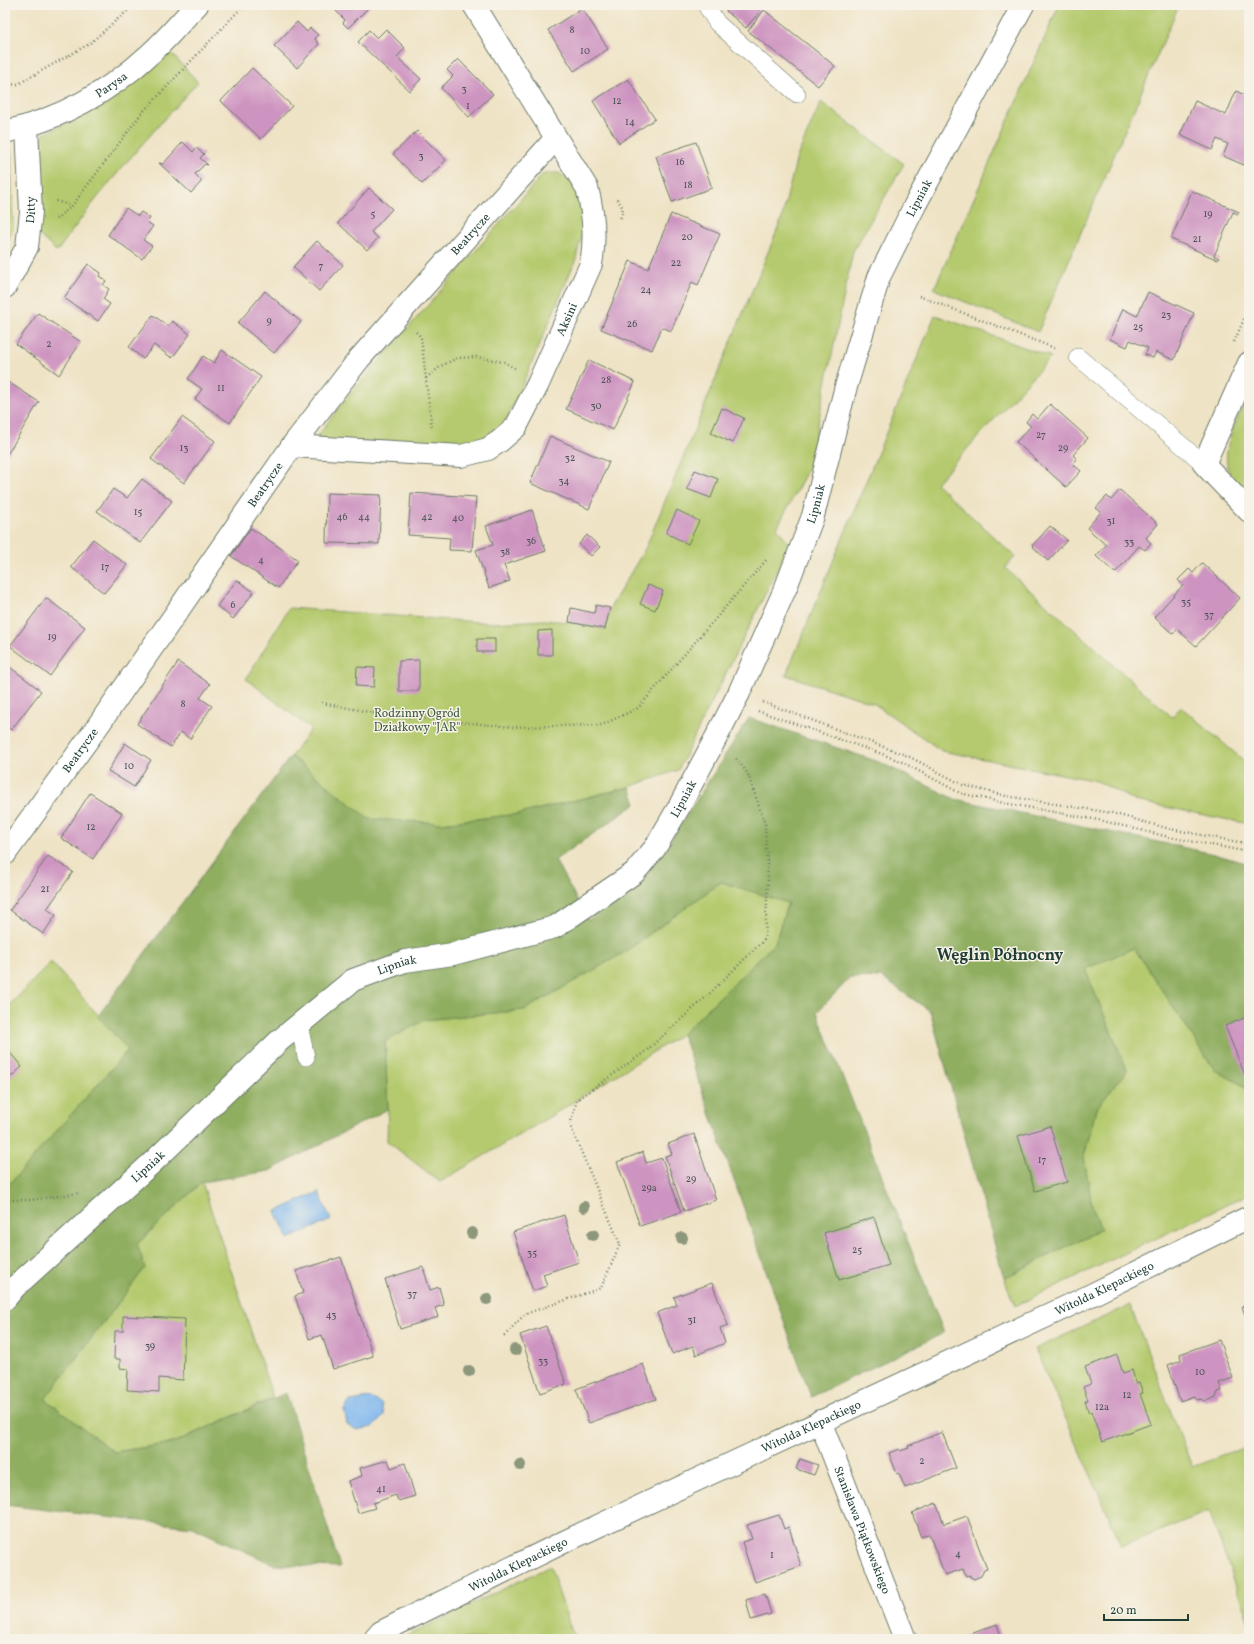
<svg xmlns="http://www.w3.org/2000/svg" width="1254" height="1644" font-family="Vollkorn,serif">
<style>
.green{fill:#b5ca6e;stroke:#6a8451}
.forest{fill:#90ae61;stroke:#58764a}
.water{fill:#7db6ee;stroke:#4e7a91}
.building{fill:#ce94c1}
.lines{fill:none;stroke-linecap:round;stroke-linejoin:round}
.service-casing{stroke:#687767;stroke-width:18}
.minor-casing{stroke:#687767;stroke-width:24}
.path{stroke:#687767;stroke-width:2.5;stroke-dasharray:1 3;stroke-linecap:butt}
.service{stroke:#fff;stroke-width:17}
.minor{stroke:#fff;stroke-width:22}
.tree{fill:#8d977c}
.labels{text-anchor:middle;stroke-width:3;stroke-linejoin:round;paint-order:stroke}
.number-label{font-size:10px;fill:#4b5357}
.street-label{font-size:12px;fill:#1f3d34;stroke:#f7f3e8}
.park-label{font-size:12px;fill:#3d5940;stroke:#f7f3e8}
.district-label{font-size:16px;font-weight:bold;fill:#1f3d34;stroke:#f7f3e8}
</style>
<rect width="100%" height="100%" fill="#f7f3e8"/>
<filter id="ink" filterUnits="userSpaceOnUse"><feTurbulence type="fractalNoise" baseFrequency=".025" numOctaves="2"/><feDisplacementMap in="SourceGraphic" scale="8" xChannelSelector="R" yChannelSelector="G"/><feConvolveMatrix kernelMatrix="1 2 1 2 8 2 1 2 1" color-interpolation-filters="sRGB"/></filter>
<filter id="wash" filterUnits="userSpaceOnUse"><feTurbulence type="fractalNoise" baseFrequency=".012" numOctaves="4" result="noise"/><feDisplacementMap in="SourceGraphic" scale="16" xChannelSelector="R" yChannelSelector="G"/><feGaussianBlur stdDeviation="0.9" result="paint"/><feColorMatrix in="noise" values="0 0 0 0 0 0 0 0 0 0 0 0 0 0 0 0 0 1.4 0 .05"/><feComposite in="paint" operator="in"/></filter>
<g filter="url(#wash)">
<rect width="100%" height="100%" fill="#efe3c5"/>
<g class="green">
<path d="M1059,5H1179L1038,332L934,289Z"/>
<path d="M170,52L198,82C149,136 98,192 57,252L38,234L42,196L41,136L110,99Z"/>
<path d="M821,102L904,164L853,251L809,467L777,528L790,544L678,770L629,787L519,814L441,823L368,819L291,756L311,729L246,679L289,608L492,623L544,620L569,622L605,629L610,608L646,547L781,221L797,157Z"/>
<path d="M5,150L11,151L13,227L7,243L5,242Z"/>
<path d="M548,173H559L572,182L578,192L584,226L576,259L522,386L506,420L497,432L473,447L315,439L344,401L542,175Z"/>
<path d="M935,315L1051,357L936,483L1015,557L1005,568L1172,717L1181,707L1249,765V824L1135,801L1097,781L942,751L873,703L786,675Z"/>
<path d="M1249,393V494C1244,489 1235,483 1231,477C1217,452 1239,416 1249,393Z"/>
<path d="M721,882L788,902L775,943L682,1034L546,1119L440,1182L387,1141L388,1109L385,1042L424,1020L524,1010L625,952Z"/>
<path d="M1134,947L1214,1069L1249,1089V1194L1015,1306L1004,1278L1101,1229L1092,1206L1084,1157L1096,1109L1127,1070L1084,969Z"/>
<path d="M51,962L129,1050L5,1189V1010Z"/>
<path d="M202,1182L273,1398L173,1443L114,1452L45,1399L145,1268L137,1244Z"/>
<path d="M1130,1305L1192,1467L1249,1446V1623L1209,1511L1122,1546L1035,1349Z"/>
<path d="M550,1566L571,1629L577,1639H401Z"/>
</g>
<path class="forest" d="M749,718L879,762L955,799L1214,854L1249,864V1089L1214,1069L1134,948L1085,969L1127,1070L1096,1109L1084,1157L1092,1206L1101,1229L1004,1278L930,1011L881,977L850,978L817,1012L944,1333L811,1397L682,1034L775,943L788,903L721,882L625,952L524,1010L424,1020L385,1042L388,1109L269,1171L202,1182L137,1244L145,1268L45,1399L114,1452L173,1443L286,1393L340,1567L275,1565L192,1527L5,1505V1189L128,1050L98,1016L291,756L369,819L441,823L519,814L630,787L636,804L555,860L588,920L641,883L662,854Z"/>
<g class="water">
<path d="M319,1192L331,1220L288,1239L276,1211Z"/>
<path d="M371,1398L382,1404L384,1416L373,1427L357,1430L347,1424L344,1410L350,1401Z"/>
</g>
<g id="blocks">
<g class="building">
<path d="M330,5H371L348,28L343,23L345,20Z"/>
<path d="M730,5H753L760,11L746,28L726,11Z"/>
<path d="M582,8L608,49L574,71L548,30Z"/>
<path d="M764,10L835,66L818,86L748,31Z"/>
<path d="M297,22L307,32L310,28L318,35L315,39L319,44L297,68L274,46Z"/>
<path d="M386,29L405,48L397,57L421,79L410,91L358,42L369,30L377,38Z"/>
<path d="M458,59L493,94L469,117L441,88L453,76L447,70Z"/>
<path d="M252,68L292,106L261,139L221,101Z"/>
<path d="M628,79L655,119L619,143L593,101Z"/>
<path d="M1236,91L1249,97V154L1244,165L1223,156L1228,144L1217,139L1212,150L1180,135L1195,101L1226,115Z"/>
<path d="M417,131L446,160L422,184L393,154Z"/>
<path d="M183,142L193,152L196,148L204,154L200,158L208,165L205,164L195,174L202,181L191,193L159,163L163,164Z"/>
<path d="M696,142L712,188L672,202L656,156Z"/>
<path d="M369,188L392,209L371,232L378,238L367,250L338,223Z"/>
<path d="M1192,191L1239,212L1238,214L1233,212L1214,256L1219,258L1218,260L1171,239Z"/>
<path d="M126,208L138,216L141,212L150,218L147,222L153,226L143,240L152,246L142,259L108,235Z"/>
<path d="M671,214L720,234L698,285L692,282L671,331L662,327L652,350L601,329L630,261L648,269Z"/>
<path d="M317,241L343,265L319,291L293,267Z"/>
<path d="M88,264L101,273L99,276L106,281L103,285L109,289L103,299L110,304L98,321L64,298Z"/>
<path d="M265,291L301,322L274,353L238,323Z"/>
<path d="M1148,292L1194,313L1174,360L1156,352L1153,358L1145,355L1148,348L1130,340L1127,347L1110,339L1123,309L1137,316Z"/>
<path d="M38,313L81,342L59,375L16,344Z"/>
<path d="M153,315L168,326L172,321L190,334L172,358L154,345L143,359L129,347Z"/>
<path d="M222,350L261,377L230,423L195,399L202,389L188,379L203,356L214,363Z"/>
<path d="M589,360L635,382L613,430L566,409Z"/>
<path d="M5,380L39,402L5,458Z"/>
<path d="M1050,404L1088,438L1073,455L1077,459L1073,464L1081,471L1066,487L1016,442L1031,426L1026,422L1032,414L1037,419Z"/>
<path d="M722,408L744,418L733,443L711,433Z"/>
<path d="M182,417L215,441L184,483L151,459Z"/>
<path d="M550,436L609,462L589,509L530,483Z"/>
<path d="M695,470L718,479L711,498L687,489Z"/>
<path d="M142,479L172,501L140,543L97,511L113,489L127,498Z"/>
<path d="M1120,490L1158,524L1146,538L1151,543L1145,550L1139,546L1115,573L1096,556L1106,545L1087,528L1101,512L1096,508L1107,496L1111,500Z"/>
<path d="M327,493L381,495L379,544L326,543Z"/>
<path d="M411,493L476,497L472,551L449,550L450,538L408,535Z"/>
<path d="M532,510L546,551L504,565L510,581L489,588L476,550L493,545L486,526Z"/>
<path d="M677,510L699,521L688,544L666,533Z"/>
<path d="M1050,526L1067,540L1048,561L1032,546Z"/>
<path d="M251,528L298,560L278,588L231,556Z"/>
<path d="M587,535L600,547L591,556L579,544Z"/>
<path d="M93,539L127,565L104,593L71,567Z"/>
<path d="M1202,563L1240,598L1196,646L1177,629L1173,634L1154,617L1183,585L1178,580L1189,569L1193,573Z"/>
<path d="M237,580L254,592L233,619L217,606Z"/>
<path d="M648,585L663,591L655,610L640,604Z"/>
<path d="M46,598L85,627L50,676L10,646Z"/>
<path d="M596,605L610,608L605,629L569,622L571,608L594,613Z"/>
<path d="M552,630V655H538V631Z"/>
<rect x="477" y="639" width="18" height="13"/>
<path d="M419,660V691H399V661Z"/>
<path d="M178,662L210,684L200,698L212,706L190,739L181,732L171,747L137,724Z"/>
<path d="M10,667L41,691L11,730L5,725V674Z"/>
<path d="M357,667L375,668L374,687L356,686Z"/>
<path d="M125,743L151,760L134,787L108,771Z"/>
<path d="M90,793L122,813L93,859L61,838Z"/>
<path d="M48,856L73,872L47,909L56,915L43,934L10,910Z"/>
<path d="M1249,1016V1085L1225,1026Z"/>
<path d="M7,1049L22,1067L5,1082V1051Z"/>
<path d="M1050,1126L1067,1182L1035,1191L1018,1136Z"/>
<path d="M694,1134L716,1200L684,1211L665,1156L672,1154L668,1144Z"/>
<path d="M643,1152L646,1163L662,1158L681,1212L640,1226L617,1162Z"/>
<path d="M564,1215L579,1262L543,1274L547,1286L533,1291L513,1232Z"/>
<path d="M874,1217L889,1265L839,1280L824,1233Z"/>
<path d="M341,1257L373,1356L333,1369L322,1335L309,1339L295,1296L303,1293L296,1271Z"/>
<path d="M423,1267L430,1290L439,1287L444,1305L435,1308L438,1317L400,1329L385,1279Z"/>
<path d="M712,1283L728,1325L720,1328L725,1343L696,1355L693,1346L672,1354L657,1313L677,1305L674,1297Z"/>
<path d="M1249,1304V1325L1242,1307Z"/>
<path d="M123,1316L185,1319L183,1380L159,1378V1392L127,1390L128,1369L120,1368V1359H114L115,1331H123Z"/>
<path d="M546,1326L566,1384L540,1393L520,1335Z"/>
<path d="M1219,1340L1233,1378L1219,1383L1222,1391L1218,1392L1216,1397L1206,1401L1200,1399L1196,1400L1194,1396L1180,1401L1168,1365L1181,1360L1180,1354Z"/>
<path d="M1117,1355L1123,1373L1132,1370L1136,1383L1139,1382L1143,1393L1140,1394L1151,1424L1102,1442L1091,1411L1089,1413L1085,1401L1088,1400L1083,1387L1091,1384L1085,1367Z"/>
<path d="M643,1364L656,1399L589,1423L576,1389Z"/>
<path d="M942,1432L956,1468L905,1488L899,1473L897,1474L889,1453L899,1449L900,1451L909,1448L908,1446Z"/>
<path d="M800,1459L818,1465L814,1475L796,1469Z"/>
<path d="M388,1460L391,1468L405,1463L415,1496L398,1501L396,1495L373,1503L375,1508L358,1513L348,1481L362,1476L360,1468Z"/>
<path d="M936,1503L944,1524L967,1516L987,1569L984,1570L981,1576L974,1579L969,1576L966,1577L963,1569L945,1575L929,1534L921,1537L912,1513Z"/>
<path d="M779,1515L784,1529L789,1527L801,1566L755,1582L742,1542L752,1539L747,1525Z"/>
<path d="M765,1594L771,1614L751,1620L746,1600Z"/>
<path d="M997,1624L1002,1639H958Z"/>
</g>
</g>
</g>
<g filter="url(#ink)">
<use href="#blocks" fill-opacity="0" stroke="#687767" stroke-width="1"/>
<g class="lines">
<g class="service-casing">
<g id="service">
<path d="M706,5L717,23L797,94"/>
<path d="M1078,357L1204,464"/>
<path d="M299,1025L306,1057"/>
</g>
</g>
<g class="minor-casing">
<g id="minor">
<path id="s1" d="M5,132C60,119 109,92 150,54C167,39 181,21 197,5"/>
<path id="s2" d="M5,287L27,247L31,212L27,127"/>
<path d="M1249,363L1204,464L1249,511"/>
<path id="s3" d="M292,446L461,456L488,449L500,441L516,427L538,384L591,264C596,237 594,214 587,188L474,5"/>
<path id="s4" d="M5,854L97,727L292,446L359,359L556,138"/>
<path id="s5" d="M5,1299L15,1287L154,1161L279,1041L353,980L405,961L453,954L555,927L634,873L655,848L679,807L718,734L739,693L786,587L813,516L845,390L879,277L915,205L1023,5"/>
<path id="s6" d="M820,1421L905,1639"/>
<path id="s7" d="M375,1639L381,1632L566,1541L1081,1300L1249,1217"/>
</g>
</g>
<g class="path">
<path d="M5,85L18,84L89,44L134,5"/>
<path d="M617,199L623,208L620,220"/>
<path d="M56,201L72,206"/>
<path d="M56,219L72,206L141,114L244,5"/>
<path d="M919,296L1057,349"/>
<path d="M416,332L421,337L432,429"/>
<path d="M1234,342L1249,308"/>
<path d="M426,378L441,366L457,358L476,357L504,362L516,369"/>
<path d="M763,702L908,756L963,785L1006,796L1112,813L1170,829L1249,844"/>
<path d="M322,703L384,715L513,727L602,725L638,708L768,558"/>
<path d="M758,711L882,754L902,762L960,793L1004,803L1099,820L1169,837L1249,852"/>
<path d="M5,1200H31L79,1193"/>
<path d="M504,1336L525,1314L601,1288L620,1244L570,1125L577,1100L646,1051L707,996L765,939L768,880L765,824L748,774L735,757"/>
</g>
<use href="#service" class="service"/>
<use href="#minor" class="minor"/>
</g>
<g class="tree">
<circle cx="584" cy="1207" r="6"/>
<circle cx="472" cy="1233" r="6"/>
<circle cx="593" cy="1235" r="6"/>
<circle cx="682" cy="1238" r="6"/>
<circle cx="487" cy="1299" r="6"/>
<circle cx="515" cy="1350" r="6"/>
<circle cx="469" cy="1371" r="6"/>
<circle cx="520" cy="1465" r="6"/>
</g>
</g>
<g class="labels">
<g class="number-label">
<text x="572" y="33">8</text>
<text x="585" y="54">10</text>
<text x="464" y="92">3</text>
<text x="617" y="104">12</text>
<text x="468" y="109">1</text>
<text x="630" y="125">14</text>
<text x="421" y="159">3</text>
<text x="680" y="165">16</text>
<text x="688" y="188">18</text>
<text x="373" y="217">5</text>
<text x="1208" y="217">19</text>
<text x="687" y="240">20</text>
<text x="1197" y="242">21</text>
<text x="676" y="266">22</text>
<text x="321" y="269">7</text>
<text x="646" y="293">24</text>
<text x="1166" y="318">23</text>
<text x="269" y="324">9</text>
<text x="632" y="327">26</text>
<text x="1138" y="330">25</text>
<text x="49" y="347">2</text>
<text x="606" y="383">28</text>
<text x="221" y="391">11</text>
<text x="596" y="409">30</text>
<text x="1041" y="438">27</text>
<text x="184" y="451">13</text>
<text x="1063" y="451">29</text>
<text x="570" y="461">32</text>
<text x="564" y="484">34</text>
<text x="138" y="515">15</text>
<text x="342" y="520">46</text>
<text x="364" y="520">44</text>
<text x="427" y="520">42</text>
<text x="458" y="521">40</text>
<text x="1111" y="524">31</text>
<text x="531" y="544">36</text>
<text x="1129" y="545">33</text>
<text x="505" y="555">38</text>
<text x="261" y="563">4</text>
<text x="105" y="570">17</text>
<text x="1186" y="605">35</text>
<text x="233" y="608">6</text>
<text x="1209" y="618">37</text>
<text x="52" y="640">19</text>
<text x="183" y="707">8</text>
<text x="129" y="769">10</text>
<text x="91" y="830">12</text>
<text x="45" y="892">21</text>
<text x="1042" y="1163">17</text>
<text x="691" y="1182">29</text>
<text x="649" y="1191">29a</text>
<text x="857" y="1253">25</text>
<text x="532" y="1256">35</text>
<text x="412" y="1297">37</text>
<text x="331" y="1318">43</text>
<text x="692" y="1323">31</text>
<text x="150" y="1349">39</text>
<text x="543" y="1364">33</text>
<text x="1200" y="1375">10</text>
<text x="1127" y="1398">12</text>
<text x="1102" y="1410">12a</text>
<text x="922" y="1464">2</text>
<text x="381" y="1492">41</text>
<text x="958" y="1557">4</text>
<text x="772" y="1558">1</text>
</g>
<g class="street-label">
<text dy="4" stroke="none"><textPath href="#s1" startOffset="117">Parysa</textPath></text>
<text dy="4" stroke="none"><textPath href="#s5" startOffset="1515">Lipniak</textPath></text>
<text dy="4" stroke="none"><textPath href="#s2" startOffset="83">Ditty</textPath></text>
<text dy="4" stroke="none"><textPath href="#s4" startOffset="776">Beatrycze</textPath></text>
<text dy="4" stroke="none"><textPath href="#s3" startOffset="352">Aksini</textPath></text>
<text dy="4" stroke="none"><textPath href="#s4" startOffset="452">Beatrycze</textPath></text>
<text dy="4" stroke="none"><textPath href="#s5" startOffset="1191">Lipniak</textPath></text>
<text dy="4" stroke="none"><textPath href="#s4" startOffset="128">Beatrycze</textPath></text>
<text dy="4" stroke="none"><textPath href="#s5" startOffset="867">Lipniak</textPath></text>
<text dy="4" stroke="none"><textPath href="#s5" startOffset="519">Lipniak</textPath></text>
<text dy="4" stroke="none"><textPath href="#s5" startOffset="195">Lipniak</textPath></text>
<text dy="4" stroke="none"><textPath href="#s7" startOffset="810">Witolda Klepackiego</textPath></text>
<text dy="4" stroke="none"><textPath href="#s7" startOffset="486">Witolda Klepackiego</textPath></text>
<text dy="4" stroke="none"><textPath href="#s6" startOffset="117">Stanisława Piątkowskiego</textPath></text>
<text dy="4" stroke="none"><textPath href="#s7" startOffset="162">Witolda Klepackiego</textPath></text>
</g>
<g class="park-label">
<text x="417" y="717">Rodzinny Ogród<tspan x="417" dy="14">Działkowy "JAR"</tspan></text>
</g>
<g class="district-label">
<text x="1000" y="960">Węglin Północny</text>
</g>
</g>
<rect width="1254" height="1644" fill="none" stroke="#f7f3e8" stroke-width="20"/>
<path d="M1104 1614v6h84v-6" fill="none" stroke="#1f3d34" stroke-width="2"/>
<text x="1110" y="1614" font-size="12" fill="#1f3d34" stroke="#f7f3e8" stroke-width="3" paint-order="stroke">20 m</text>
</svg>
